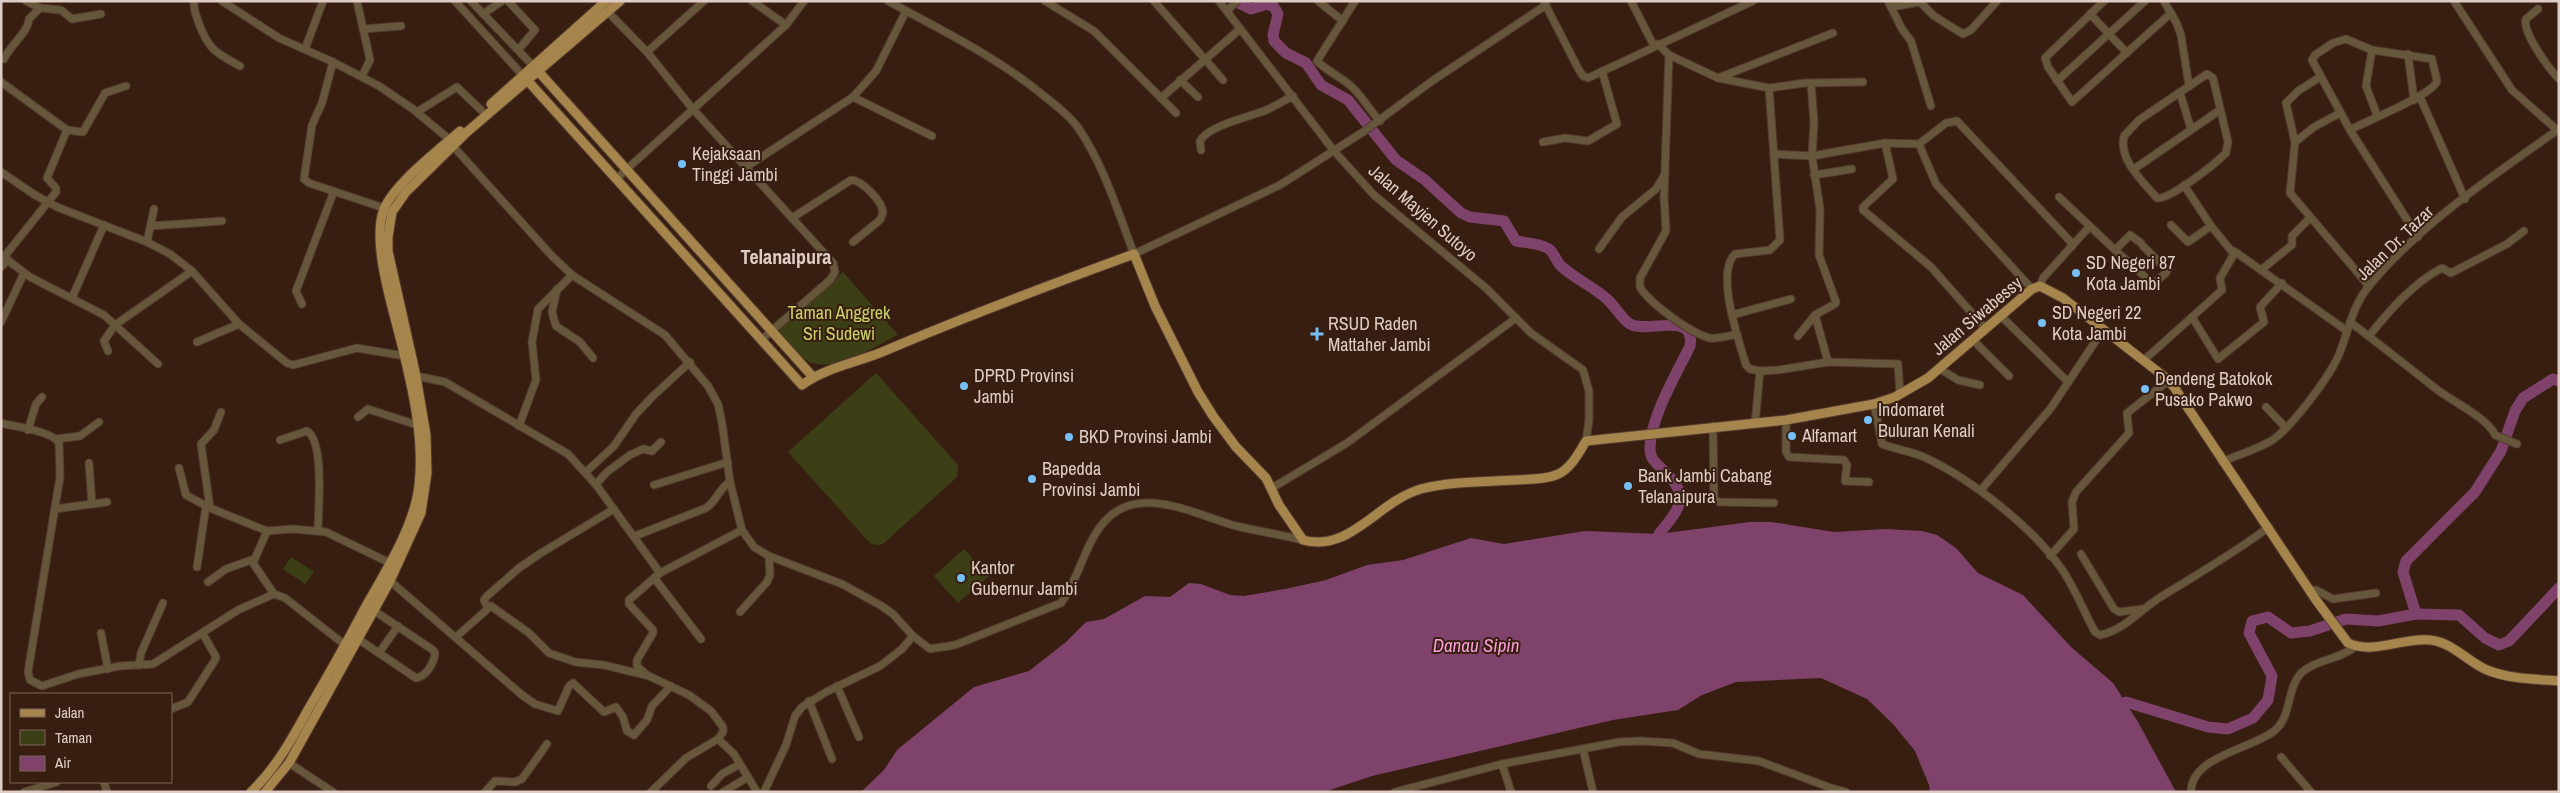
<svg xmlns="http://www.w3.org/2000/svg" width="2560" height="793" font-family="'Archivo Narrow',sans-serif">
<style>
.green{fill:#3c3f15}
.water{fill:#7f426b}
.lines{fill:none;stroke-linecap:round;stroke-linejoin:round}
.river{stroke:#7f426b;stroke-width:11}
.minor-casing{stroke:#533a2e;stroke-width:9}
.major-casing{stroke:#533a2e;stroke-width:11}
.minor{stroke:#66563b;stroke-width:7}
.major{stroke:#a5854c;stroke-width:9}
.poi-dot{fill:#76c0f7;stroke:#381e11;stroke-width:2}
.labels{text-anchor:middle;stroke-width:4;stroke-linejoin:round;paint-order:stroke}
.poi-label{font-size:18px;fill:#dfcdc5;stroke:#381e11;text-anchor:start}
.street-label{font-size:18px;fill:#dfcdc5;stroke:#381e11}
.park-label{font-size:18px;fill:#c8d168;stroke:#381e11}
.water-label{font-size:19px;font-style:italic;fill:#f99ed9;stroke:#381e11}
.quarter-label{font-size:20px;font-weight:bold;fill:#dfcdc5;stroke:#381e11}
</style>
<rect width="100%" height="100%" fill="#381e11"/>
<g class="green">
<path d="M843,272L898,335C872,347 830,378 803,358C793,351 785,339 777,330Z"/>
<path d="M876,373L958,465L957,477L883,544L877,545L870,543L788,452Z"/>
<path d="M964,549L989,576L958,603L934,576Z"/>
<path d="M291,557L314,572L305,584L283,569Z"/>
</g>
<path class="water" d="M1750,522H1771L1834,532L1885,529L1922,531L1937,535L1956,548L1978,573L2023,595L2071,647L2113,683L2138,722L2176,792H1930L1929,785L1915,751L1893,724L1867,699L1821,678L1736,682L1702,695L1678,710L1613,720L1372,776L1324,792H861L884,770L897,750L974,687L1029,671L1066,642L1086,622L1104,619L1145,596L1170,597L1189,583L1201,584L1230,595L1244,596L1285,589L1326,580L1367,565L1403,560L1471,538L1504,544L1585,531L1659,534Z"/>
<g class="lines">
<g class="river">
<path d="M1235,1L1251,9L1267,4L1274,7L1278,14L1273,35L1274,41L1286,53L1306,63L1321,85L1348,100L1396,160L1425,180L1461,213L1470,217L1504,221L1516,241C1526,243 1540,243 1549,249C1554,253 1556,260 1560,265C1573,278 1593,286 1607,299C1615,306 1621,318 1630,324C1647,334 1696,310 1690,346C1676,375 1650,418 1650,449C1650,458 1655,462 1661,468C1691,495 1682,506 1659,534"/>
<path d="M2416,614L2403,572L2406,561L2475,492L2501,451L2515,411L2523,398L2553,379L2559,381"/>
<path d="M2126,702L2208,727L2228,729L2253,718L2268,700L2272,676L2249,633L2252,621L2268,617L2291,633L2310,631L2346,619L2378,621L2416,614L2459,615L2485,638L2499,645L2509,641L2559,588"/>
</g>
<g class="minor-casing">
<g id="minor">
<path d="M26,1L40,8L61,10L72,19L101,14"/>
<path d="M194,1C193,10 197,17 199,24C209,50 216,53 240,66"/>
<path d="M222,1L279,38L333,62L379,86L413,109L450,140"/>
<path d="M357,1L370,60L362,76"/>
<path d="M455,1L526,79"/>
<path d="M471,1L536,69"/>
<path d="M508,1L535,30L519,49"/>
<path d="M752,1L786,25"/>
<path d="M888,1C943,31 1001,59 1049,100C1060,109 1071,117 1079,129C1104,166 1118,212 1134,254L1280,185L1363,132L1432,81L1546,5"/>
<path d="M1045,1L1094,31L1176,113"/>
<path d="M1154,1L1223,80"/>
<path d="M1219,1L1334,151L1374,195L1486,288L1531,333L1583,370L1589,391V420L1586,441"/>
<path d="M1318,1L1343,21"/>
<path d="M1355,1L1317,61C1327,71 1341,77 1352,87C1363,97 1369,110 1380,121"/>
<path d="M1631,1L1654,46"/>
<path d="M1888,1L1902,29L1911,41L1931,106"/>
<path d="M2104,1L2045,58L2048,67L2072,102L2171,13"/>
<path d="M2164,1L2177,24L2181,35L2189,86"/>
<path d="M2454,1L2512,90L2557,130"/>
<path d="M1544,2L1579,70L1583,76L1588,78L1753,1"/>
<path d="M1891,7L1920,2L1934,16L1963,34L1971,30L1997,1"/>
<path d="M2538,9L2526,19C2522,32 2549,69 2559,79"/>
<path d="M1227,11L1237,1"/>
<path d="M608,12L647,52L692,108L833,263L835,272L830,280L761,340"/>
<path d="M483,14L502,1"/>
<path d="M2090,14L2127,53"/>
<path d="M363,29L401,26"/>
<path d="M1658,44L1669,55L1718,78L1769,88L1780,240L1770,250L1735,254C1715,273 1739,341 1746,365L1750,369L1760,371L1755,424"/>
<path d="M305,49L323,1"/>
<path d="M2372,50L2366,86L2377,115"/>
<path d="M647,52L704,1"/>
<path d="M2408,54L2414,100"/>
<path d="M1669,55L1664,197L1666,231L1640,278V287C1649,303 1692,334 1710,338C1719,339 1729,336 1737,334"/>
<path d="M4,59C10,45 28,33 29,19L40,8"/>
<path d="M333,62L322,103L312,125L304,179L309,183L384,208"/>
<path d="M2207,74L2213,78L2228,142L2226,153C2216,163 2170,200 2157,198C2143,182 2118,159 2124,136L2139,120Z"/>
<path d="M2320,77L2298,91L2286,103L2295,142L2290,193L2369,286"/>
<path d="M1718,78L1833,33"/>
<path d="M1180,80L1198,97"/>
<path d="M2057,81L2145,1"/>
<path d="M1,82L67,130L83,132L105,93L126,86"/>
<path d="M1769,88L1805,83L1863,82"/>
<path d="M2180,93L2191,129"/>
<path d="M853,97L932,136"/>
<path d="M2420,97L2465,199"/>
<path d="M1161,98L1240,29"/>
<path d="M417,112L457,87L482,111"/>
<path d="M2350,130C2366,121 2433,95 2437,81L2432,59L2372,50L2346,39L2333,43L2315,55L2312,60L2350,130L2418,237"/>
<path d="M1543,142L1565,138L1588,141L1617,124L1602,71"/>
<path d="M2295,142L2314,127L2340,113"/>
<path d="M1885,143L1893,179L1863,207V210L1931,267L1986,329"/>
<path d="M1919,144L1946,123L1957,121L2070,241L2072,246"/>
<path d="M453,146L551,255L572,275L665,335L708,386L718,404L722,423L730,482L742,530L754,547L769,556L842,584L880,605L893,614L913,636L930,649L955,645L1061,603C1079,579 1084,545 1104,522C1139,482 1195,515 1236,526C1258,531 1281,535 1303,540"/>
<path d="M1201,150L1200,141C1208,126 1248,117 1264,111C1274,107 1283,101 1293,96"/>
<path d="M1774,154L1812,156L1885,143L1919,144L1936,184L2032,289"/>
<path d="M746,167L853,97L876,71L906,11"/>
<path d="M2134,169L2220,110"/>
<path d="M1,172L35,195L57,207L147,242L170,254L192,271L239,324L287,363L293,365L357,348L405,356"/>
<path d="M1814,175L1852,169"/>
<path d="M616,179L786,25L804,1"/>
<path d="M2059,197L2115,250"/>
<path d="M792,218L851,180C862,180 883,202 883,213L880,220L853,242"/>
<path d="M2171,225L2188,242L2211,226"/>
<path d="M151,226L222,221"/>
<path d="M147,242L154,209"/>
<path d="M2141,243L2130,235L2115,250L2153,284L2166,273L2167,270L2143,246"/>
<path d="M1599,249L1622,217L1656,189L1665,174"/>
<path d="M2234,251L2347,331"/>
<path d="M1,255L30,277L104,315L158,364"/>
<path d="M4,257L56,192V188L47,178L67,130"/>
<path d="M1,267L8,260"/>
<path d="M2261,270L2292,245V236L2310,218"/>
<path d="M2040,286L2043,278L2089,227"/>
<path d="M557,289L552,312L556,326L580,342L593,358"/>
<path d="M72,298L104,225"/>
<path d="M302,304L296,291L334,191"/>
<path d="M1732,315L1791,299"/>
<path d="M1815,315L1828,362"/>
<path d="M2001,316L2068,382"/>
<path d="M2192,317L2218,359L2264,322L2260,307L2282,283"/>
<path d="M1,322L24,273"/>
<path d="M2350,322C2379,344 2407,366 2435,388C2451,401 2487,417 2495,435L2517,444"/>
<path d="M1798,336L1815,315L1835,304L1836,302L1819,255L1820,209L1812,156L1814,122L1811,83"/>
<path d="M2369,336C2389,311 2413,283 2442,268L2451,273L2507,244L2524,231"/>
<path d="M1973,340L2009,376"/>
<path d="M197,342L239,324"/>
<path d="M108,351L104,341L115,325L192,271"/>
<path d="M2143,361L2222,290L2220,278L2234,254L2211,226L2184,185"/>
<path d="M1940,369L1958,380L1980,385"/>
<path d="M1760,371L1778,370L1828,362L1898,364L1900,394"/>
<path d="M416,376L445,382L568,454L597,486L660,573L742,530"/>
<path d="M1874,404L1882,444C1897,450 1912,451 1926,458C1971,479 2032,527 2061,568C2075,588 2083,610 2095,632L2100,635C2124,630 2139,611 2159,598C2196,575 2233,554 2269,527"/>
<path d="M2266,407L2286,428"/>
<path d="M358,417L368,409L417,425"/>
<path d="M1786,420V452L1789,457L1844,460L1847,465L1845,481L1869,482"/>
<path d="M1,423C16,427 52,431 59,443L60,477L28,672L30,680L42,686L78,674L120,666L153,664L238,610L274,594L285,598L345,645"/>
<path d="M519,426L536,380L532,342L538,309L572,275"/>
<path d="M1713,426L1714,499L1719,502L1774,503"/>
<path d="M28,430L36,404L42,397"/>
<path d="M56,439L80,436L99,422"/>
<path d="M280,440L307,431C325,442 318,510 318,531"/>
<path d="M2222,462C2238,454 2260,449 2274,439C2293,425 2332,374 2340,352C2349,329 2353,305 2369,286C2421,223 2493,176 2559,129"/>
<path d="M89,463L92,504"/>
<path d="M179,468L186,495L210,508L267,531L293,529L326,532L390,563"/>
<path d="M586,472L614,446L636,414L652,397L690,362"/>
<path d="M596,484L607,472L630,455L643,449L652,451L661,442"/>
<path d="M654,485L728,462"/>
<path d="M1272,488L1347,443L1516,318"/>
<path d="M1981,490L2051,408L2103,330"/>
<path d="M210,508L201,444L214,430L221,412"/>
<path d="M55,509L107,502"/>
<path d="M267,531L253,563L274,594"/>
<path d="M635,536L706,508C717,501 719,488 730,482"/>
<path d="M2081,554L2114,609L2119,612L2143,609"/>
<path d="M2050,556L2074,529L2072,502L2076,492L2129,433L2127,413L2168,381"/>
<path d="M197,567L206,506"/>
<path d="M655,579L701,639"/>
<path d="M390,581L522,695L535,704L558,711L569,686L573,683L604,712L616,707L623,717L627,731L634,735L647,720L652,706L671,686"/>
<path d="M208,582L226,569L254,559"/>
<path d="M2310,590H2316L2333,599L2376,593"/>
<path d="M487,607L484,600L487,596L519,568L541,553L614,509"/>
<path d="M740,612L767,582L770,575L769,556"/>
<path d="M101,633L108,669"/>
<path d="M456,637L491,606L529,633L549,653L575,662L604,665L649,676L689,695L711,711L723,727V732L718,739"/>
<path d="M358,639L416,678C426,677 434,663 435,653L433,650L373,610"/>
<path d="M379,653L398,626"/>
<path d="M139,665L141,653L163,603"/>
<path d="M647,675L637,666V660L653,633V630L629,604V600L660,573"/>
<path d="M837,686L859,737"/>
<path d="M809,701L832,759"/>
<path d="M171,709L188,702L215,660L216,657L203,634"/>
<path d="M1583,749L1593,792"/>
<path d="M2281,757L2311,792"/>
<path d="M289,763L333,792"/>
<path d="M1502,764L1511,792"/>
<path d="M104,782L107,792"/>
<path d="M711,786L722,774L740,764"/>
<path d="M24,792L57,782"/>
<path d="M485,792L495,781L515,782L522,779L547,744"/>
<path d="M651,792L686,758L718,739L734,754L757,792"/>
<path d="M723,792L748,777"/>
<path d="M764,792L786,745L795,716L802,707L826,692L880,666L902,649L913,636"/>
<path d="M1395,792L1502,764L1619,742L1641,741L1673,743L1699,754L1759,761L1831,788L1846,792"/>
<path d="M2191,792C2191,756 2252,749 2274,731C2292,717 2286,690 2301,673C2316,659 2340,660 2356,646"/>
</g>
</g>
<g class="major-casing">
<g id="major">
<path d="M538,71L813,377"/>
<path d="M527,80L802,385C825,368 855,363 882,352C965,317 1049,285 1134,254L1155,306L1198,392L1213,416L1236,447L1266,478L1279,505L1303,540C1350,553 1378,501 1421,489C1451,481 1484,482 1515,480C1528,479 1544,480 1556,475C1570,470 1579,453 1586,441L1786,420L1874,404L1895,397L1928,378L2032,289L2040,286L2063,298L2166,378L2174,387L2316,600L2348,643C2375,655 2402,637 2430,640C2452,642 2468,662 2487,670C2509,679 2535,679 2559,681"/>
<path d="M491,104L606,1"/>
<path d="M251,792C276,768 292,739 309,708C326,679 343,649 359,619C380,579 414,531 419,485C424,442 414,395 404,354C396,317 370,244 384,209C395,183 439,150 460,131"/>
<path d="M265,792L289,763L323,702L390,581L421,513L427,473L426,435L416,376L388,251V237L392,212L406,192L467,132L620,1"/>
</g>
</g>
<use href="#minor" class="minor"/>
<use href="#major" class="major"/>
</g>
<g class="poi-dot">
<circle cx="682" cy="164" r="5"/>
<circle cx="2076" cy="273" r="5"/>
<circle cx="2042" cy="323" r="5"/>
<path d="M1314.5 326.5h5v5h5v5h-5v5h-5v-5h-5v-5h5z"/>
<circle cx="964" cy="386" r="5"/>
<circle cx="2145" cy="389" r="5"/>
<circle cx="1868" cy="420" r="5"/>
<circle cx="1792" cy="436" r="5"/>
<circle cx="1069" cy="437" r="5"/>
<circle cx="1032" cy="479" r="5"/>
<circle cx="1628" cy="486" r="5"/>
<circle cx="961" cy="578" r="5"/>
</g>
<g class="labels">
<g class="poi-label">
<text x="692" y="160">Kejaksaan<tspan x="692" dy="21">Tinggi Jambi</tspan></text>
<text x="2086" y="269">SD Negeri 87<tspan x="2086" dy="21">Kota Jambi</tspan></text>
<text x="2052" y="319">SD Negeri 22<tspan x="2052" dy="21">Kota Jambi</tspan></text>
<text x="1328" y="330">RSUD Raden<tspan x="1328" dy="21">Mattaher Jambi</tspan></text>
<text x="974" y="382">DPRD Provinsi<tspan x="974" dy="21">Jambi</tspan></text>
<text x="2155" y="385">Dendeng Batokok<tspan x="2155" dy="21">Pusako Pakwo</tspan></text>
<text x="1878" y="416">Indomaret<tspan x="1878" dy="21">Buluran Kenali</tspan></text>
<text x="1802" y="442">Alfamart</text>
<text x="1079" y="443">BKD Provinsi Jambi</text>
<text x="1042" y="475">Bapedda<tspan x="1042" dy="21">Provinsi Jambi</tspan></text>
<text x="1638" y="482">Bank Jambi Cabang<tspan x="1638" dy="21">Telanaipura</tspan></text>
<text x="971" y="574">Kantor<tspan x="971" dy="21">Gubernur Jambi</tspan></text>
</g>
<g class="street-label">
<text transform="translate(1423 213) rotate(41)" y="6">Jalan Mayjen Sutoyo</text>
<text transform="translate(2395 243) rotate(-44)" y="6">Jalan Dr. Tazar</text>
<text transform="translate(1977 316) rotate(-40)" y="6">Jalan Siwabessy</text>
</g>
<g class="park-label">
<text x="839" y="319">Taman Anggrek<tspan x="839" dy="21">Sri Sudewi</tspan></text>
</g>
<g class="water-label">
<text x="1476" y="652">Danau Sipin</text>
</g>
<g class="quarter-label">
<text x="786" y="264">Telanaipura</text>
</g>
</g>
<rect width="2560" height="793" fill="none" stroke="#dfcdc5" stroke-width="5"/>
<rect x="10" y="693" width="162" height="90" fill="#381e11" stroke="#7b6459"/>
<rect x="20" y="709" width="25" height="8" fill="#a5854c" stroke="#7b6459"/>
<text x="55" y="718" font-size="15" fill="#dfcdc5">Jalan</text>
<rect x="20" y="730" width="25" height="15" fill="#3c3f15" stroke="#7b6459"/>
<text x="55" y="743" font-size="15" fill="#dfcdc5">Taman</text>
<rect x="20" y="756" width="25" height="15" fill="#7f426b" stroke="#7b6459"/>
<text x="55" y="768" font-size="15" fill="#dfcdc5">Air</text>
</svg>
